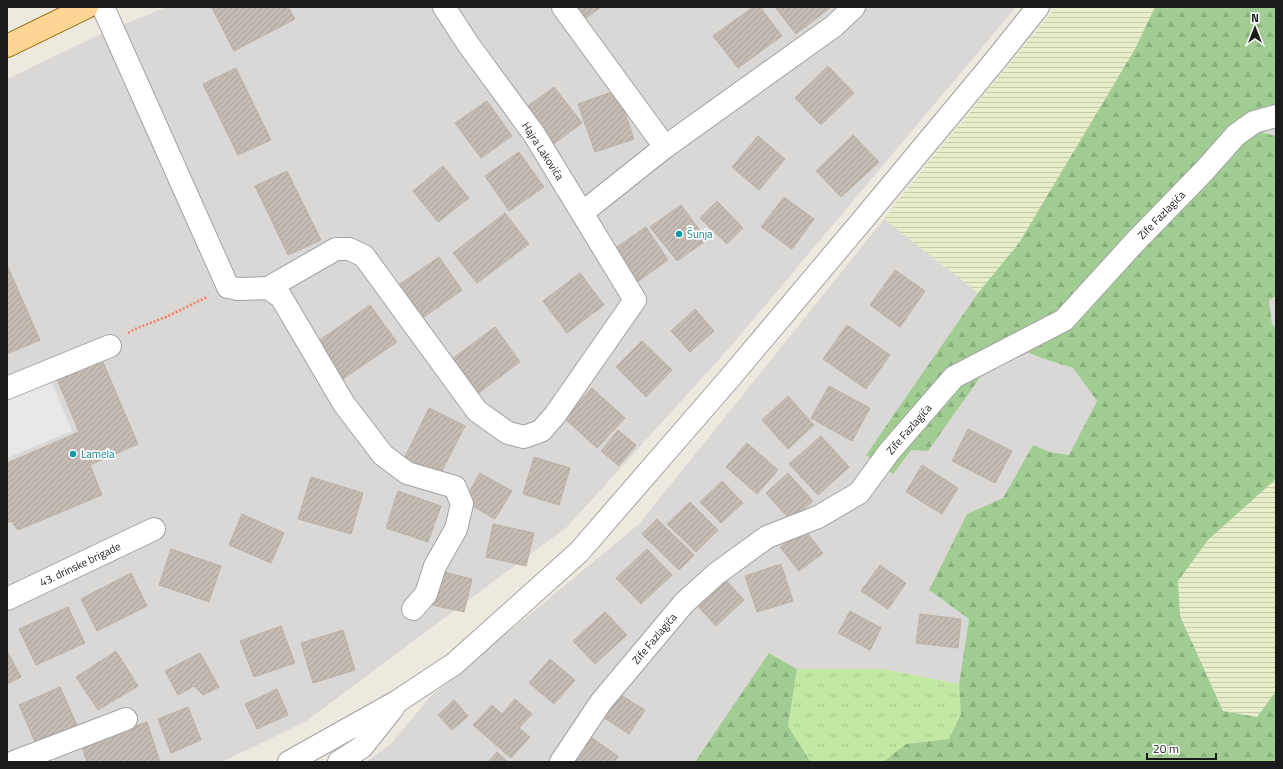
<svg xmlns="http://www.w3.org/2000/svg" width="1283" height="769" font-family="'Titillium Web',sans-serif">
<style>
.residential{fill:#d9d8d7}
.farmland{fill:url(#farmland-rules)}
.grass{fill:url(#grass-tufts)}
.forest{fill:url(#forest-firs)}
.parking{fill:#e7e7e7}
.building{fill:url(#building-hatch);stroke:#beb0a2}
.lines{fill:none;stroke-linecap:round;stroke-linejoin:round}
.minor-casing{stroke:#a2a2a2;stroke-width:24}
.major-casing{stroke:#916900;stroke-width:24}
.path{stroke:#fc7961;stroke-width:2.5;stroke-dasharray:2 2;stroke-linecap:butt}
.minor{stroke:#fff;stroke-width:22}
.major{stroke:#fed594;stroke-width:22}
.culture-dot{fill:#0f9aa8;stroke:#fff;stroke-width:1.5}
.labels{text-anchor:middle;stroke-width:3.5;stroke-linejoin:round;paint-order:stroke}
.street-label{font-size:11px;fill:#1b1b1b;stroke:#fff}
.culture-label{font-size:11px;fill:#0d838f;stroke:#fff;text-anchor:start}
</style>
<defs>
<pattern id="farmland-rules" width="6" height="5" patternUnits="userSpaceOnUse"><rect width="6" height="5" fill="#e8edc9"/><path d="M0 2.5h6" fill="none" stroke="#c6cbac"/></pattern>
<pattern id="grass-tufts" width="24" height="20" patternUnits="userSpaceOnUse"><rect width="24" height="20" fill="#c2e9a3"/><path d="M3 7l-1-3M5 7V3M7 7l1-3M15 17l-1-3M17 17v-4M19 17l1-3" fill="none" stroke="#a6c78c"/></pattern>
<pattern id="forest-firs" width="22" height="20" patternUnits="userSpaceOnUse"><rect width="22" height="20" fill="#a1cd93"/><path d="M5 1l3.5 6h-7zM16 11l3.5 6h-7z" fill="#8aaf7e"/></pattern>
<pattern id="building-hatch" width="6" height="6" patternUnits="userSpaceOnUse"><rect width="6" height="6" fill="#c4bbb3"/><path d="M-1 1l2-2M0 6l6-6M5 7l2-2" fill="none" stroke="#a8a099"/></pattern>
</defs>
<rect width="100%" height="100%" fill="#ede9df"/>
<g class="residential">
<path d="M167,7H1016L731,346L567,527L306,721L222,762H7V79L109,30Z"/>
<path d="M1276,105V136L1258,131L1259,107Z"/>
<path d="M884,219L978,293L867,455L911,450L1005,342L1041,358L1073,368L1097,401L1069,455L1050,452L1033,445L1003,498L967,514L929,590L969,619L959,684L884,669H797L770,653L695,762H366L391,744L430,697L639,524Z"/>
<path d="M1276,296V329L1272,324L1269,300Z"/>
</g>
<g class="farmland">
<path d="M1056,7H1155L1135,49L1019,243L978,293L884,219L911,184Z"/>
<path d="M1276,479V691L1257,717L1223,711L1180,616L1178,581L1208,540Z"/>
</g>
<path class="grass" d="M797,669H884L959,684L962,713L949,739L907,744L883,762L810,761L788,726Z"/>
<g class="forest">
<path d="M1155,7H1276V105L1259,108L1258,131L1276,136V296L1269,300L1272,324L1276,329V479L1208,540L1178,581L1180,616L1223,711L1257,717L1276,691V762H883L906,744L949,739L961,714L959,684L969,619L929,590L967,514L1003,498L1033,445L1050,452L1069,455L1097,401L1073,368L1041,358L1005,342L928,451L911,450L893,474L866,455L978,293L1019,243L1135,49Z"/>
<path d="M769,653L797,669L788,726L810,761L814,762H695Z"/>
</g>
<path class="parking" d="M50,378L72,431L7,458V396Z"/>
<g class="building">
<path d="M213,7H288L295,19L234,51L212,8Z"/>
<path d="M572,7H601L582,21Z"/>
<path d="M753,7H760L782,36L738,68L713,36Z"/>
<path d="M775,7H831L796,34Z"/>
<path d="M828,66L854,93L821,125L795,98Z"/>
<path d="M236,68L271,140L238,155L203,84Z"/>
<path d="M554,87L582,123L552,145L524,109Z"/>
<path d="M617,90L634,139L595,152L578,104Z"/>
<path d="M487,101L512,136L481,158L455,123Z"/>
<path d="M853,135L879,162L841,197L816,171Z"/>
<path d="M758,136L785,159L759,190L732,167Z"/>
<path d="M519,152L544,187L509,211L485,176Z"/>
<path d="M443,166L469,198L438,222L413,191Z"/>
<path d="M287,171L321,240L288,255L255,186Z"/>
<path d="M784,197L814,219L792,249L761,227Z"/>
<path d="M717,201L743,228L727,244L700,218Z"/>
<path d="M681,205L707,240L677,261L650,227Z"/>
<path d="M505,213L529,244L477,283L453,253Z"/>
<path d="M646,227L668,260L637,282L614,249Z"/>
<path d="M439,257L462,290L417,322L393,289Z"/>
<path d="M7,265L40,340L7,354Z"/>
<path d="M895,270L925,291L900,327L870,305Z"/>
<path d="M580,273L604,305L567,333L543,301Z"/>
<path d="M370,305L397,342L343,379L317,342Z"/>
<path d="M695,309L714,331L690,352L671,331Z"/>
<path d="M847,325L890,355L866,389L823,359Z"/>
<path d="M495,327L520,362L477,394L452,359Z"/>
<path d="M642,341L672,370L646,397L616,367Z"/>
<path d="M102,360L138,444L90,465L102,495L18,530L11,521L7,523V463L79,432L57,379Z"/>
<path d="M829,386L870,408L852,441L811,418Z"/>
<path d="M592,388L625,418L597,448L564,418Z"/>
<path d="M788,396L814,425L788,449L762,420Z"/>
<path d="M429,408L465,426L440,475L405,457Z"/>
<path d="M968,429L1012,451L995,483L952,461Z"/>
<path d="M618,430L636,445L619,466L601,451Z"/>
<path d="M821,436L849,467L818,495L789,464Z"/>
<path d="M747,443L778,470L757,494L726,467Z"/>
<path d="M534,457L570,468L559,505L523,494Z"/>
<path d="M922,465L958,488L942,514L906,492Z"/>
<path d="M480,473L512,491L495,519L464,501Z"/>
<path d="M788,473L813,501L791,521L766,493Z"/>
<path d="M311,477L363,493L351,534L298,519Z"/>
<path d="M722,481L743,503L721,523L700,502Z"/>
<path d="M398,491L441,506L428,542L386,528Z"/>
<path d="M690,502L718,530L696,552L667,524Z"/>
<path d="M242,514L284,533L271,563L229,545Z"/>
<path d="M657,519L694,555L679,570L642,534Z"/>
<path d="M493,524L534,533L526,566L486,557Z"/>
<path d="M804,529L823,553L799,571L780,547Z"/>
<path d="M171,549L221,566L209,602L159,585Z"/>
<path d="M647,549L672,575L641,604L616,578Z"/>
<path d="M781,564L793,601L757,612L745,576Z"/>
<path d="M880,565L906,583L888,609L861,591Z"/>
<path d="M440,571L472,579L464,612L432,605Z"/>
<path d="M131,573L147,606L97,631L81,599Z"/>
<path d="M724,578L744,600L716,626L696,604Z"/>
<path d="M68,607L85,643L36,665L19,629Z"/>
<path d="M850,611L881,628L870,650L838,633Z"/>
<path d="M605,612L627,635L595,664L573,641Z"/>
<path d="M920,614L961,619L958,648L916,643Z"/>
<path d="M281,626L295,663L254,677L240,641Z"/>
<path d="M343,630L355,670L313,683L301,643Z"/>
<path d="M7,651L21,677L7,684Z"/>
<path d="M116,651L138,686L98,710L76,677Z"/>
<path d="M200,653L219,687L203,695L194,686L178,695L165,671Z"/>
<path d="M550,659L575,680L554,704L529,683Z"/>
<path d="M60,687L77,725L36,744L19,705Z"/>
<path d="M277,689L288,715L257,729L245,704Z"/>
<path d="M616,692L645,710L629,734L601,716Z"/>
<path d="M515,699L532,714L519,728L530,737L511,758L473,725L492,705L502,714Z"/>
<path d="M454,700L468,716L452,730L438,715Z"/>
<path d="M188,707L201,740L171,753L158,719Z"/>
<path d="M147,722L160,762H87L81,744Z"/>
<path d="M589,736L618,756L614,762H570Z"/>
<path d="M497,752L508,762H488Z"/>
</g>
<g class="lines">
<g class="minor-casing">
<g id="minor">
<path d="M103,7L228,287L238,289L268,288L281,297L344,404L383,455L407,473L455,487L462,504L456,529L435,566L426,594L413,609"/>
<path d="M563,7L665,147"/>
<path d="M582,213L665,147L834,26L854,7"/>
<path d="M268,288L336,249H349L364,256L477,411L508,433L524,437L541,431L555,415L635,300L534,134L468,44L444,7"/>
<path d="M7,388L110,346"/>
<path id="s1" d="M7,599L154,529"/>
<path d="M14,762L126,719"/>
<path d="M289,762L398,701L454,664L579,552L728,380L861,222L994,62L1038,7"/>
<path d="M339,762L362,747L393,708"/>
<path id="s2" d="M561,762L601,702L684,603L716,574L767,537L818,517L859,493L889,452L954,377L1064,320L1135,242L1204,171L1236,135L1254,122L1276,116"/>
</g>
</g>
<g class="major-casing">
<path id="major" d="M7,46L87,7"/>
</g>
<path class="path" d="M128,333L135,329L166,317L207,297"/>
<use href="#minor" class="minor"/>
<use href="#major" class="major"/>
</g>
<g class="culture-dot">
<circle cx="679" cy="234" r="4"/>
<circle cx="73" cy="454" r="4"/>
</g>
<g class="labels">
<g class="street-label">
<text transform="translate(543 151) rotate(57)" y="4">Hajra Lakovića</text>
<text dy="4" stroke="none"><textPath href="#s2" startOffset="827">Zife Fazlagića</textPath></text>
<text dy="4" stroke="none"><textPath href="#s2" startOffset="491">Zife Fazlagića</textPath></text>
<text dy="4" stroke="none"><textPath href="#s1" startOffset="81">43. drinske brigade</textPath></text>
<text dy="4" stroke="none"><textPath href="#s2" startOffset="155">Zife Fazlagića</textPath></text>
</g>
<g class="culture-label">
<text x="687" y="238">Šunja</text>
<text x="81" y="458">Lamela</text>
</g>
</g>
<rect width="1283" height="769" fill="none" stroke="#1b1b1b" stroke-width="16"/>
<g transform="translate(1255 28)" stroke="#ffffff" stroke-width="3" paint-order="stroke">
<path d="M0-3L7 15L0 10L-7 15Z" fill="#1b1b1b"/>
<text y="-6" font-size="11" font-weight="bold" text-anchor="middle" fill="#1b1b1b">N</text>
</g>
<path d="M1147 753v6h69v-6" fill="none" stroke="#1b1b1b" stroke-width="2"/>
<text x="1153" y="753" font-size="12" fill="#1b1b1b" stroke="#ffffff" stroke-width="3" paint-order="stroke">20 m</text>
</svg>
